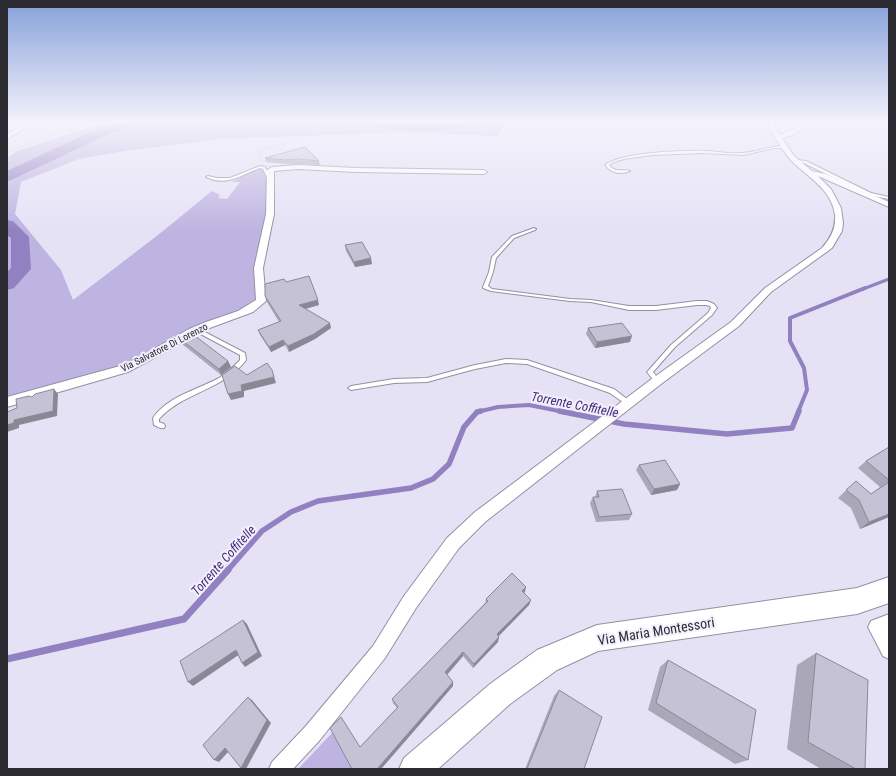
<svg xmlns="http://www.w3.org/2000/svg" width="896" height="776" font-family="'Roboto Condensed',sans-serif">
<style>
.green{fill:#beb4e1}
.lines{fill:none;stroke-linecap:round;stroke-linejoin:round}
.stream-far3{stroke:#9281c1;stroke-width:3}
.stream-far2{stroke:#9281c1;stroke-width:4}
.stream-far1{stroke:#9281c1;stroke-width:5.5}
.stream{stroke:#9281c1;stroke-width:7}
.river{fill:#9281c1;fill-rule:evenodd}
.lane-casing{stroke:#9490a3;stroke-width:2}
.street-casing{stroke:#9490a3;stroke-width:2}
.secondary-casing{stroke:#9490a3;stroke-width:2}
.path{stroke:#a09dad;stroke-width:1.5;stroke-dasharray:0.5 1.5;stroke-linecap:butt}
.lane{fill:#fff;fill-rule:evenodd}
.street{fill:#fff;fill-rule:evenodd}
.secondary{fill:#fff;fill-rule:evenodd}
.wall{fill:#aaa7b8}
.shaded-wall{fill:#8b8896}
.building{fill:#c6c2d6;stroke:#8b8896}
.labels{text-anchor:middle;stroke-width:4;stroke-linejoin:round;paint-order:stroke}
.far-street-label{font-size:10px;fill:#2c2b32;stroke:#f3f0fd}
.water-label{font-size:13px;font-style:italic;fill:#452a77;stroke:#f3f0fd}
.near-street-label{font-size:14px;fill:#2c2b32;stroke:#f3f0fd}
</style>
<rect width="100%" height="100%" fill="#e6e2f6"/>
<g class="green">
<path d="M109,121H507L497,136L405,132L221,139L124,151L79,159L21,182L15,214L61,270L73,300L158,235L212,191L220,195L218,198L227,199L240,182H231L260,168L263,170L265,175L270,194L256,303L123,367L7,400V158L17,151Z"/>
<path d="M333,732L353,769H298Z"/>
</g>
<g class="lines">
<path class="stream-far3" d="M863,289L889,279"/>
<g class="stream-far2">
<path d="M477,412L498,407L529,405L564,412"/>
<path d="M798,412L807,390L804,368L790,341V318L865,288"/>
</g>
<g class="stream-far1">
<path d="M559,411L624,424L727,434L792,428L799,411"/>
<path d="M227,571L262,531L291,512L318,501L411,488L433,479L449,464L464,427L477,412L481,411"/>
</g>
<path class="stream" d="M7,659L184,619L228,570"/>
<g class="river">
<path d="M126,121H147L145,124L111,133L7,182V171L101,127Z"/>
<path d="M328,121H485L483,124C436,136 382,128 334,125L330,124Z"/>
<path d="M7,220L13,221L29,237L31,269L14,288L7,290V272L11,268V238L7,235Z"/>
</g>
<g class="lane-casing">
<g id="lane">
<path d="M785,146L787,147L786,148H774L743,155L703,153L652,155L624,159L614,162L609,165C615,173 622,169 630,171C621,175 611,173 605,165C622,152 686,150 708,151C720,152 731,154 742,153C757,152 770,146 785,146Z"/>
<path d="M796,160L806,161L871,193L889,197V199L869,195L804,163L795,162V160Z"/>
<path d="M260,166L265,167L272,181L271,182H269L263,169L260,168C241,175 227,187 206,177L208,176L217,178H230Z"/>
<path d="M534,228L536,229L535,230L514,238L496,258L493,272L488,286L492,289L570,299L591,300L629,306H656L697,301H707L714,304L717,308L712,315L675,347L653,372L660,381L659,382H655L647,372L648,371L671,345L708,313L711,308L710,306L706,305H697L656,310H629L591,302L570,301L491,291L483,288V287L489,272L492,257L512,236Z"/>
<path d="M197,328L245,353L246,360C224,390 183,392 159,419V422L164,424L165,426L164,428C160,429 157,426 154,425L153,418C168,396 197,390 219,378C227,373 234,366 240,360V355L195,331L194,330Z"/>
<path d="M506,359L527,360L614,389L632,403L631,405H627L610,393L527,364L506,363L475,369L427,382L394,383L351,390L348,388L351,386L394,379L427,378L475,365Z"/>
</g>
</g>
<g class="street-casing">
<g id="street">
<path d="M25,121H31L22,130L7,139V134L18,128Z"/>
<path d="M766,121H772L780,135C792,132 801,121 813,121L793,135L782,138L794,156L812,171L826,174L889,202V207L818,176L831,189L841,208L843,223L842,231L832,248L771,292L739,326L661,384L485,522L459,548L416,608L385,658L319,741L293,769H269L272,762L305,727L373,646L404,596L447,538L475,512L653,378L731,322L765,288L822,248C831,238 836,228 835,215C831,187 806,177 789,158C780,147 773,134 766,121Z"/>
<path d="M880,121H886L889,126V132L887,131Z"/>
<path d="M298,165L356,168L484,170L487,172L484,174L356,172L298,169L274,171V214L263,268L266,301L253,312L207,329L128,372L7,407V397L120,366L140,357L189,329L206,322L238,311L256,300L254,268L266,214L267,170L272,167Z"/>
<path d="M889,614V659L883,656L868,627L871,621Z"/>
</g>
</g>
<g class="secondary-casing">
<path id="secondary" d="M889,577V603L857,614L598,651L557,670L510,704L438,769H399L404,758L490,684L537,650L597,625L857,588Z"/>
</g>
<g class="path">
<path d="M7,152L92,121"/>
<path d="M262,161L260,153L265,148L293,142L302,135L337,133L333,128"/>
</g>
<use href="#lane" class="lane"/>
<use href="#street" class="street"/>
<use href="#secondary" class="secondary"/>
</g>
<g class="wall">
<path d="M265,158L319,161L320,165L298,164H286L266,162Z"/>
<path d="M345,245L372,264L355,267L346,251Z"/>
<path d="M286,282L319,305L306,309L331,328L315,339L289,352L285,345L271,352L260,335L258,330L279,322L267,302L265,296Z"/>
<path d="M588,328L630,342L595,348L586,334Z"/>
<path d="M179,338L228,361L231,367L221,375L182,344Z"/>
<path d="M889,447V517L860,529L851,508L838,498L856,481L871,494L880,487L858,468L866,461Z"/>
<path d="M639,465L680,484L677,490L651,495L636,470Z"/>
<path d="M597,491L632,514L629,520L596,522L590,503L593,497H595Z"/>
<path d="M525,592L524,593L531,600L529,605L498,636L499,637L498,642L473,668L463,656L447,675L453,682V686L381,769H352L360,747L397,708L393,703L392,699L485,603L486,599Z"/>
<path d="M816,653L865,769H821L787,749L797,665Z"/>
<path d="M668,660L748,760L735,764L648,710L660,667Z"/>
<path d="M559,690L584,769H525L554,696Z"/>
</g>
<g class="shaded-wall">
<path d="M371,258L372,264L355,267L354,262Z"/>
<path d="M318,300L319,305L300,310L299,305Z"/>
<path d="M330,323L331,328L315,339L289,352L288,346Z"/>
<path d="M632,336L630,342L595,348L597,342Z"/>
<path d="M283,340L285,345L271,352L269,347Z"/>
<path d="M228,361L231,367L221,375L219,369Z"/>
<path d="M272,370L276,383L244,391V397L231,400L228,394L241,385Z"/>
<path d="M54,389L58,394L57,416L19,425V428L7,432V425Z"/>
<path d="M680,484L677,490L651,495L654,489Z"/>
<path d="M889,514V517L860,529L869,522Z"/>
<path d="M526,587L525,592L521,596L522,591Z"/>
<path d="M531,600L529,605L496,639L497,634Z"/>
<path d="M243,620L247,624L262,656L245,667L242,663Z"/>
<path d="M499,637L498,642L473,668L474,664Z"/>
<path d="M236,650L240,654L193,686L188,682Z"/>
<path d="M463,652V656L445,677V672Z"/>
<path d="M453,682V686L381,769H377Z"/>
<path d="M248,697L252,700L271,723L246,769H243L241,768Z"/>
<path d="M225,748L230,750L219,762L214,760Z"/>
</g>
<g class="building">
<path d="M305,147L319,161L297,159L285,160L265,158Z"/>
<path d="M362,242L371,258L354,262L345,245Z"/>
<path d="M309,276L318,300L299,305L330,323L314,334L288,346L283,340L269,347L258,330L281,321L265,296V284L284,279L286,282Z"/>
<path d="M622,323L632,336L597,342L588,328Z"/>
<path d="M190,332L228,361L219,369L179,338Z"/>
<path d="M267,363L272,370L274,377L241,385L242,391L228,394L222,375L235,366L247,375Z"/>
<path d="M54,389L53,411L14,420V423L7,425V412L17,408L16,399L29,396L32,397L35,394Z"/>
<path d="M889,447V480L866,461Z"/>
<path d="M665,460L680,484L654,489L639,465Z"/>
<path d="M856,481L871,494L889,482V514L869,522L859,500L846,490Z"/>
<path d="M622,489L632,514L599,517L593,497H599L597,491Z"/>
<path d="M512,573L526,587L522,591L531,600L497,634L499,637L474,664L463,652L445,672L453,682L377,769H352L330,728L341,717L360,747L398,707L392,699L488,601L486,599Z"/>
<path d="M243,620L258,652L242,663L236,650L188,682L180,661Z"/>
<path d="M816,653L868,680L865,769H856L808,742Z"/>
<path d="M668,660L756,710L748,760L656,703Z"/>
<path d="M559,690L602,717L584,769H527Z"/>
<path d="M248,697L267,720L241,768L225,748L214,760L203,745Z"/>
</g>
<linearGradient id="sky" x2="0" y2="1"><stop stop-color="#85a0d8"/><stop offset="0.53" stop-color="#f4f2fb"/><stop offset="1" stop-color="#f4f2fb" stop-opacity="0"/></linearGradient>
<rect width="896" height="230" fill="url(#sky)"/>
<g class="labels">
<g class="far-street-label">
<text transform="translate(164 347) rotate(-27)" y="4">Via Salvatore Di Lorenzo</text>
</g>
<g class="water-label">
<text transform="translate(575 404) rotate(11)" y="5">Torrente Coffitelle</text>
<text transform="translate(223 560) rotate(-48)" y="5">Torrente Coffitelle</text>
</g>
<g class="near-street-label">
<text transform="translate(656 631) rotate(-9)" y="5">Via Maria Montessori</text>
</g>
</g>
<rect width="896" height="776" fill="none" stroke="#2c2b32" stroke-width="16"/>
</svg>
